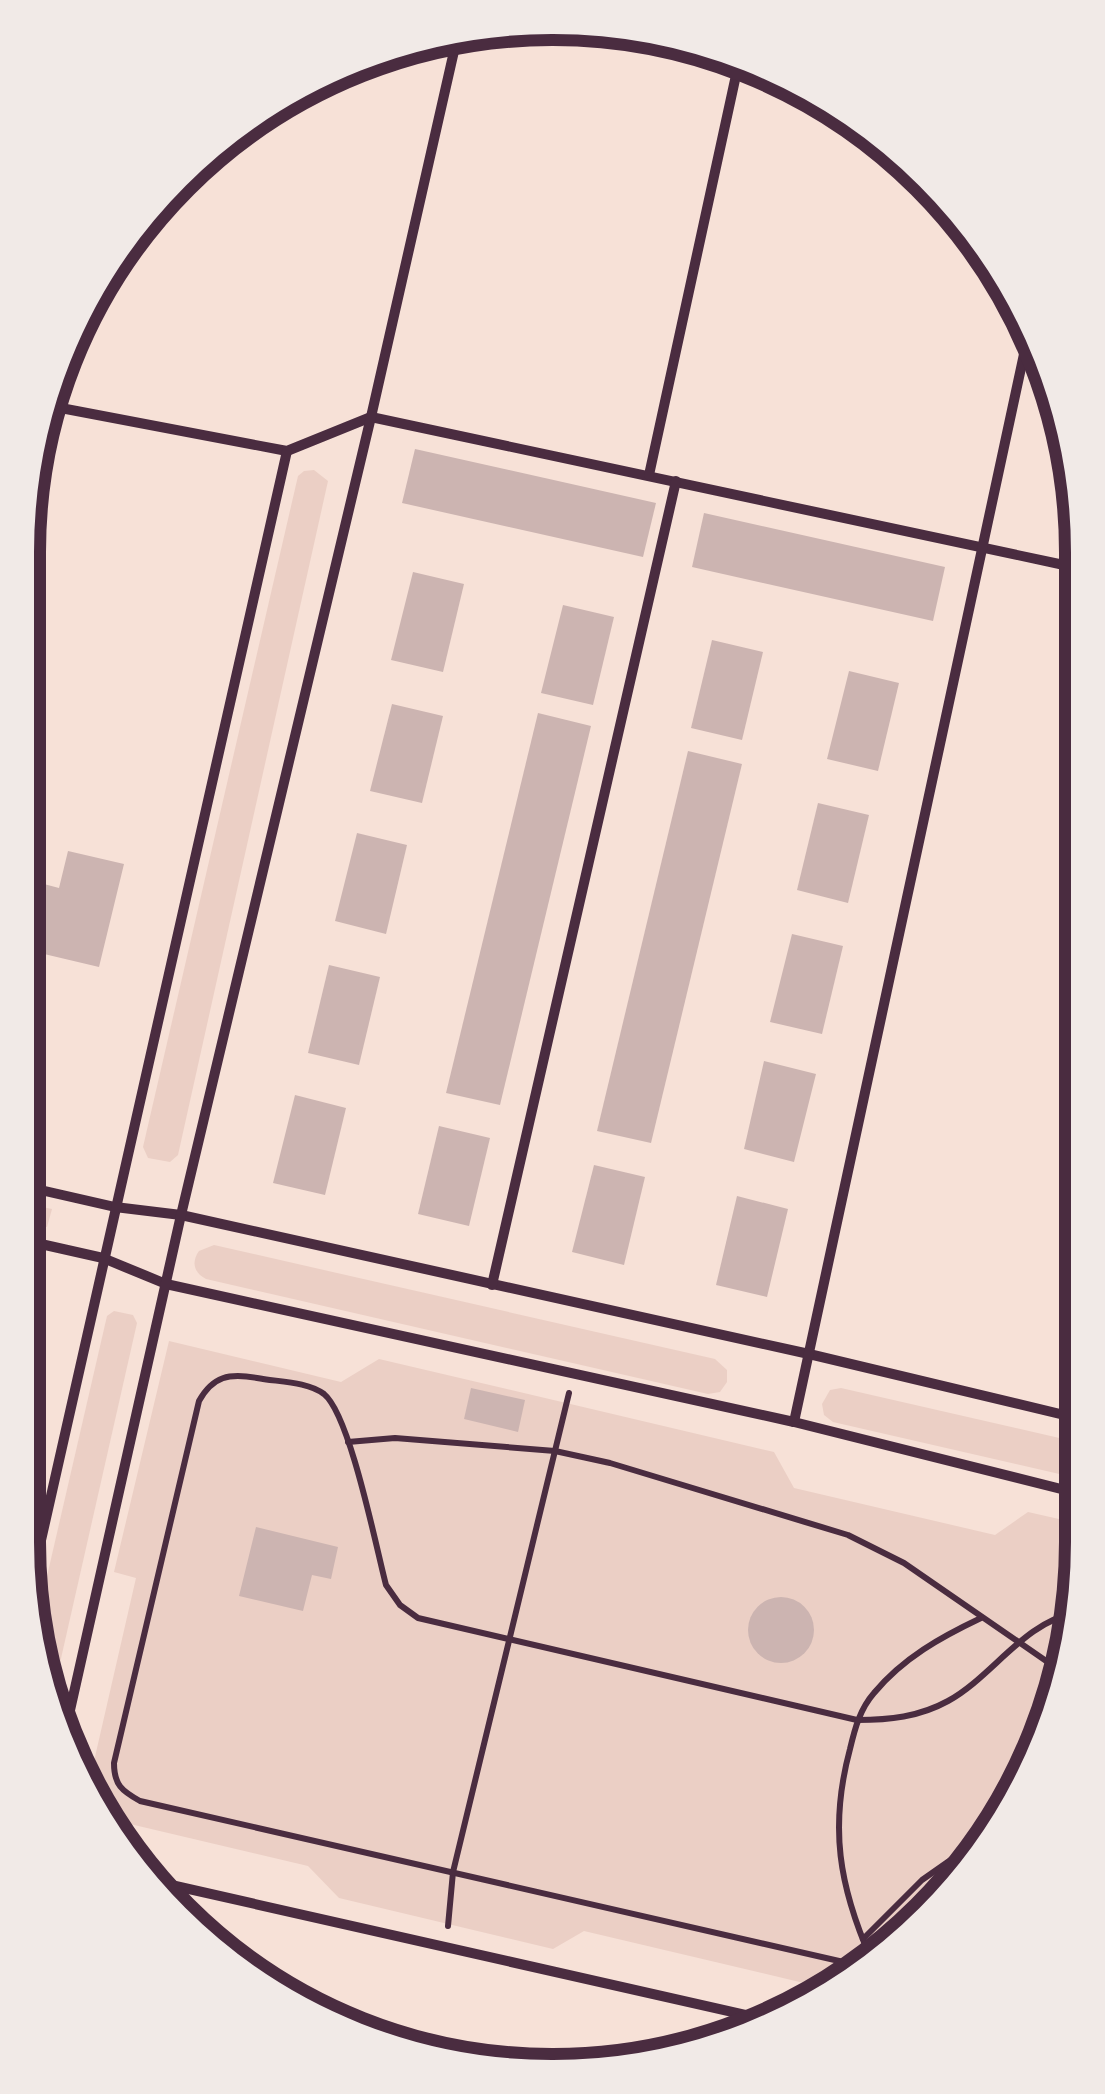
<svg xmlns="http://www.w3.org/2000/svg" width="1105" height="2094" font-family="Commissioner,sans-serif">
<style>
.green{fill:#ebcfc5}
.building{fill:#ccb4b1}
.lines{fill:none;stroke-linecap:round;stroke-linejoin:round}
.path{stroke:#4a2c40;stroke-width:6}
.minor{stroke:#4a2c40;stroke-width:10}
.rim{fill:none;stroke:#4a2c40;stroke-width:12}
</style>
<rect width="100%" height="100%" fill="#f7e1d7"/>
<g class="green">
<path d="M314,470L328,481L178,1155L170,1162L148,1158L143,1147L298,476L304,471Z"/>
<path d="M23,1203L52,1209L47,1227L23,1222Z"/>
<path d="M214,1245L715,1359L727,1370V1382L720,1392L708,1394L206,1279C194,1273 191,1262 199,1251Z"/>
<path d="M114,1311L133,1315L137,1323L50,1707L36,1624L107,1316Z"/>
<path d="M169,1341L341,1382L379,1359L774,1452L794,1488L995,1535L1028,1512L1081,1524V1576L1064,1679L1012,1806L902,1940L816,1994L808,1984L584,1931L553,1949L339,1898L308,1866L130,1824L116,1834L89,1783L136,1578L114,1572Z"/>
<path d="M841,1388L1081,1443V1479L833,1422L824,1415L822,1404L830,1390Z"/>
</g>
<g class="building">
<path d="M415,449L656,503L643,557L402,503Z"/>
<path d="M704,513L945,567L933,621L692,567Z"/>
<path d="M413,572L464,584L443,672L391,660Z"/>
<path d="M563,605L614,617L593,705L541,693Z"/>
<path d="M712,640L763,652L742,740L691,728Z"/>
<path d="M849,671L899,683L878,771L827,759Z"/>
<path d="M392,704L443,716L422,803L370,791Z"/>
<path d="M538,713L591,726L500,1105L446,1093Z"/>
<path d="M688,751L742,764L651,1143L597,1131Z"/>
<path d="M818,803L869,815L848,903L797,890Z"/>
<path d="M357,833L407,845L386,934L335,921Z"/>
<path d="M68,851L124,864L99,967L23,949L25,879L59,888Z"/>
<path d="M792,934L843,946L822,1034L770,1022Z"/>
<path d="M329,965L380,977L359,1065L308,1053Z"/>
<path d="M764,1061L816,1074L794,1162L744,1149Z"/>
<path d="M295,1095L346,1108L325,1195L273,1183Z"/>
<path d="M439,1126L490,1138L469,1226L418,1214Z"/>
<path d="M594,1165L645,1177L624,1265L572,1252Z"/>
<path d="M737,1196L788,1209L767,1297L716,1285Z"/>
<path d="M471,1388L525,1400L518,1432L464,1419Z"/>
<path d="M256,1527L338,1547L331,1579L312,1575L303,1611L239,1596Z"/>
<circle cx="781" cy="1630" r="33"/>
<path d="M894,1922L911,1929L902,1940L882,1953Z"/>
</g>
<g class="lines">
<g class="path">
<path d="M348,1442L395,1438L555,1451L610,1463L848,1535L904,1563L1065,1674"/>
<path d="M448,1926L453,1872L569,1393"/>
<path d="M863,1939L922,1880L952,1859"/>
<path d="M871,1959C839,1886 829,1827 850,1749C855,1728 860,1709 874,1693C903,1658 941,1637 981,1618"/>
<path d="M861,1966L140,1801C122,1791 114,1785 114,1763L199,1401C213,1376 229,1373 257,1378C277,1382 307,1381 324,1394C350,1415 376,1547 386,1585L400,1605L418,1618L857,1720C889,1720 919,1717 948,1701C992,1677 1024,1622 1075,1613"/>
</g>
<g class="minor">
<path d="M45,405L287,451L371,417L1078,568"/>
<path d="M649,475L738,66"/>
<path d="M23,1186L115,1207L181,1215L809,1354L1081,1419"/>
<path d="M23,1240L103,1258L166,1284L794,1422L1081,1494"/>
<path d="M492,1285L676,481"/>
<path d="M794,1422L1029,331"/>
<path d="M30,1589L287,451"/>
<path d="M64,1737L181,1215L371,417L457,38"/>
<path d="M149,1880L772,2021"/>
</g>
</g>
<path d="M0 0H1105V2094H0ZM552 40H553A512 512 0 0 1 1065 552V1542A512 512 0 0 1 553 2054H552A512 512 0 0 1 40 1542V552A512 512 0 0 1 552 40Z" fill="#f1eae7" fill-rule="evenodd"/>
<path class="rim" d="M552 40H553A512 512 0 0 1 1065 552V1542A512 512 0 0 1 553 2054H552A512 512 0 0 1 40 1542V552A512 512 0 0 1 552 40Z"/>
</svg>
